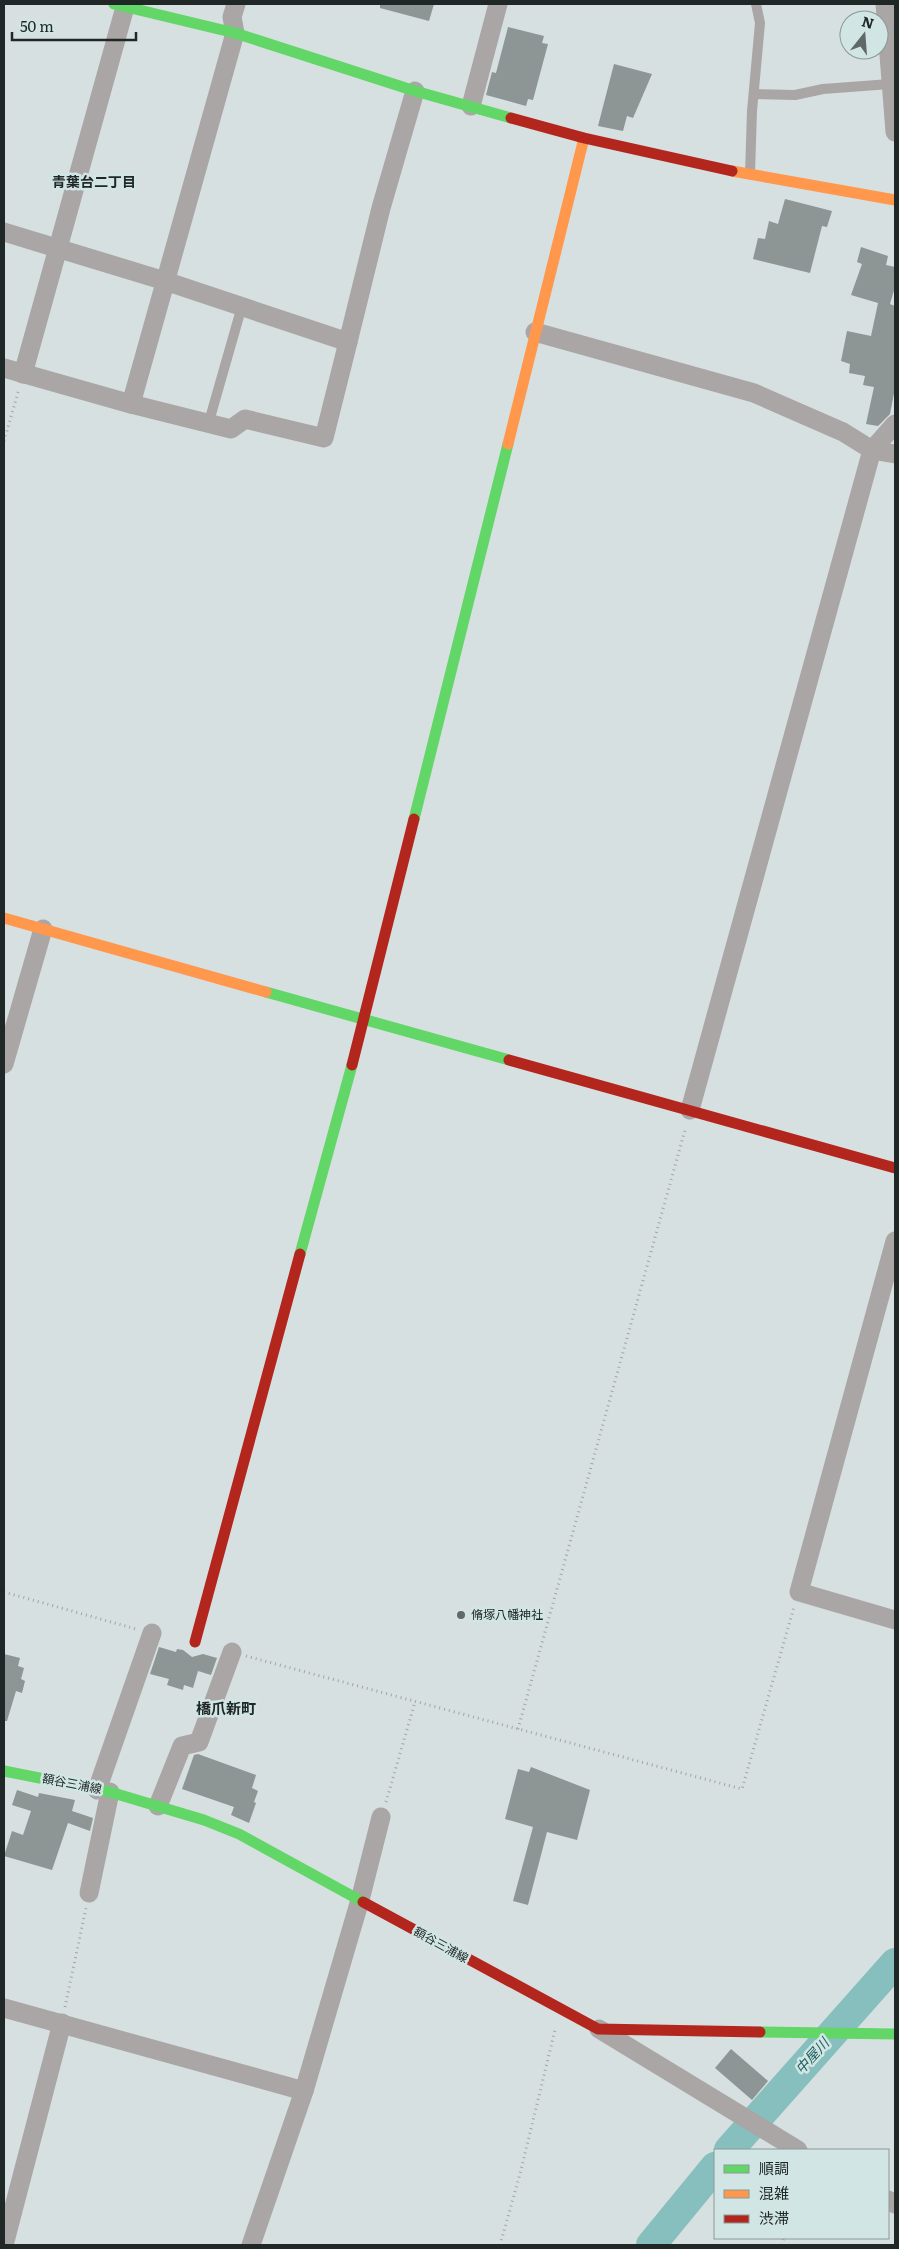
<svg xmlns="http://www.w3.org/2000/svg" width="899" height="2249" font-family="Literata,'Noto Sans JP',serif">
<style>
.lines{fill:none;stroke-linecap:round;stroke-linejoin:round}
.river{stroke:#86bfbe;stroke-width:30}
.building{fill:#8d9595}
.path{stroke:#a3a4a4;stroke-width:3;stroke-dasharray:1 4;stroke-linecap:butt}
.lane{stroke:#aba6a6;stroke-width:10}
.street{stroke:#aba6a6;stroke-width:19}
.fast{stroke:#63d668;stroke-width:11}
.slow{stroke:#ff974d;stroke-width:11}
.jam{stroke:#b3261e;stroke-width:11}
.poi-dot{fill:#606868;stroke:#d1e5e4;stroke-width:2}
.labels{text-anchor:middle;stroke-width:5;stroke-linejoin:round;paint-order:stroke}
.poi-label{font-size:12px;fill:#202827;stroke:#d1e5e4;text-anchor:start}
.street-label{font-size:12px;fill:#202827;stroke:#d1e5e4}
.neighbourhood-label{font-size:14px;font-weight:bold;fill:#202827;stroke:#d1e5e4}
.water-label{font-size:14px;font-style:italic;fill:#206160;stroke:#d1e5e4}
.quarter-label{font-size:15px;font-weight:bold;fill:#202827;stroke:#d1e5e4}
</style>
<rect width="100%" height="100%" fill="#d6e0e0"/>
<g class="lines">
<g class="river">
<path d="M729,2150L895,1963"/>
<path d="M651,2245L715,2167"/>
</g>
</g>
<g class="building">
<path d="M380,4H434L429,21L380,8Z"/>
<path d="M508,27L544,36L542,43L548,44L533,100L528,99L526,106L486,95L492,72L496,73Z"/>
<path d="M614,64L652,74L633,118L627,116L623,131L598,126Z"/>
<path d="M785,199L832,211L827,227L822,226L810,273L753,259L758,238L765,239L769,221L778,224Z"/>
<path d="M861,247L888,256L886,265L895,267V287L890,304L895,306V388L890,414L878,426L866,424L874,387L863,385L865,376L849,373L850,364L841,361L847,331L871,336L878,303L851,295L862,264L857,262Z"/>
<path d="M159,1647L176,1652L177,1649L183,1650L192,1657L203,1654L217,1658L211,1675L198,1671L193,1688L184,1685L183,1690L167,1685L169,1679L150,1674Z"/>
<path d="M4,1654L20,1658L18,1666L24,1668L21,1679L25,1681L22,1693L16,1691L7,1721H4Z"/>
<path d="M198,1754L256,1775L252,1788L258,1791L254,1802L256,1803L249,1823L231,1815L234,1807L182,1789L194,1755Z"/>
<path d="M531,1767L590,1790L577,1840L547,1832L528,1905L513,1901L533,1827L505,1819L518,1769L529,1772Z"/>
<path d="M17,1790L38,1797L39,1793L75,1800L72,1811L93,1818L90,1831L68,1823L52,1870L4,1856L12,1831L23,1835L31,1811L12,1805Z"/>
<path d="M731,2049L768,2081L752,2100L715,2068Z"/>
</g>
<g class="lines">
<g class="path">
<path d="M4,441L19,389"/>
<path d="M4,1592L136,1629"/>
<path d="M246,1656L742,1789L794,1607"/>
<path d="M518,1729L685,1130"/>
<path d="M386,1802L415,1702"/>
<path d="M65,2007L86,1908"/>
<path d="M500,2245L520,2174L555,2030"/>
<path d="M782,2245L784,2238"/>
</g>
<g class="lane">
<path d="M754,94L795,95L823,89L890,84"/>
<path d="M750,174L752,111L760,23L756,4"/>
<path d="M208,425L242,306"/>
</g>
<g class="street">
<path d="M885,4L895,132"/>
<path d="M471,106L498,4"/>
<path d="M4,232L165,281L348,342L381,208L415,91"/>
<path d="M535,332L754,393L843,432L872,450L895,454"/>
<path d="M4,368L131,404L235,33L232,17L236,4"/>
<path d="M23,374L125,7"/>
<path d="M131,404L231,429L245,419L324,438L348,342"/>
<path d="M4,1064L43,929"/>
<path d="M690,1110L872,450L895,424"/>
<path d="M895,1241L799,1592L895,1620"/>
<path d="M97,1790L152,1633"/>
<path d="M158,1806L182,1746L199,1742L232,1652"/>
<path d="M89,1893L110,1792"/>
<path d="M4,2008L304,2091"/>
<path d="M599,2029L798,2150"/>
<path d="M888,2200L895,2204"/>
<path d="M4,2245L62,2023"/>
<path d="M251,2245L304,2091L360,1900L381,1817"/>
</g>
<g class="fast">
<path d="M114,4L235,33L415,91L511,118"/>
<path d="M414,819L508,444"/>
<path d="M266,992L509,1060"/>
<path d="M300,1254L352,1065"/>
<path d="M4,1771L110,1792L204,1820L239,1834L363,1902"/>
<path d="M760,2032L895,2034"/>
</g>
<g class="slow">
<path d="M732,171L895,200"/>
<path d="M508,444L584,138"/>
<path d="M4,918L266,992"/>
</g>
<g class="jam">
<path d="M511,118L584,138L732,171"/>
<path d="M509,1060L895,1168"/>
<path d="M352,1065L414,819"/>
<path d="M195,1642L300,1254"/>
<path d="M363,1902L598,2029L760,2032"/>
</g>
</g>
<circle class="poi-dot" cx="461" cy="1615" r="5"/>
<g class="labels">
<g class="poi-label">
<text x="471" y="1619">脩塚八幡神社</text>
</g>
<g class="street-label">
<text transform="translate(72 1784) rotate(11)" y="4">額谷三浦線</text>
<text transform="translate(441 1945) rotate(29)" y="4">額谷三浦線</text>
</g>
<g class="neighbourhood-label">
<text x="94" y="187">青葉台二丁目</text>
</g>
<g class="water-label">
<text transform="translate(812 2056) rotate(-48)" y="5">中屋川</text>
</g>
<g class="quarter-label">
<text x="226" y="1714">橋爪新町</text>
</g>
</g>
<rect width="899" height="2249" fill="none" stroke="#202827" stroke-width="10"/>
<rect x="714" y="2149" width="175" height="90" fill="#d1e5e4" stroke="#8a9998"/>
<rect x="724" y="2165" width="25" height="8" fill="#63d668" stroke="#8a9998"/>
<text x="759" y="2174" font-size="15" fill="#202827">順調</text>
<rect x="724" y="2190" width="25" height="8" fill="#ff974d" stroke="#8a9998"/>
<text x="759" y="2199" font-size="15" fill="#202827">混雑</text>
<rect x="724" y="2215" width="25" height="8" fill="#b3261e" stroke="#8a9998"/>
<text x="759" y="2224" font-size="15" fill="#202827">渋滞</text>
<g transform="translate(864 35) rotate(17)"><circle r="24" fill="#d1e5e4" stroke="#8a9998"/>
<path d="M0-4L9 19L0 12L-9 19Z" fill="#606868"/>
<text y="-8" font-size="14" font-weight="bold" text-anchor="middle" fill="#202827">N</text>
</g>
<path d="M12 32v8h124v-8" fill="none" stroke="#202827" stroke-width="2.5"/>
<text x="20" y="32" font-size="15" fill="#202827" stroke="#d1e5e4" stroke-width="4" paint-order="stroke">50 m</text>
</svg>
